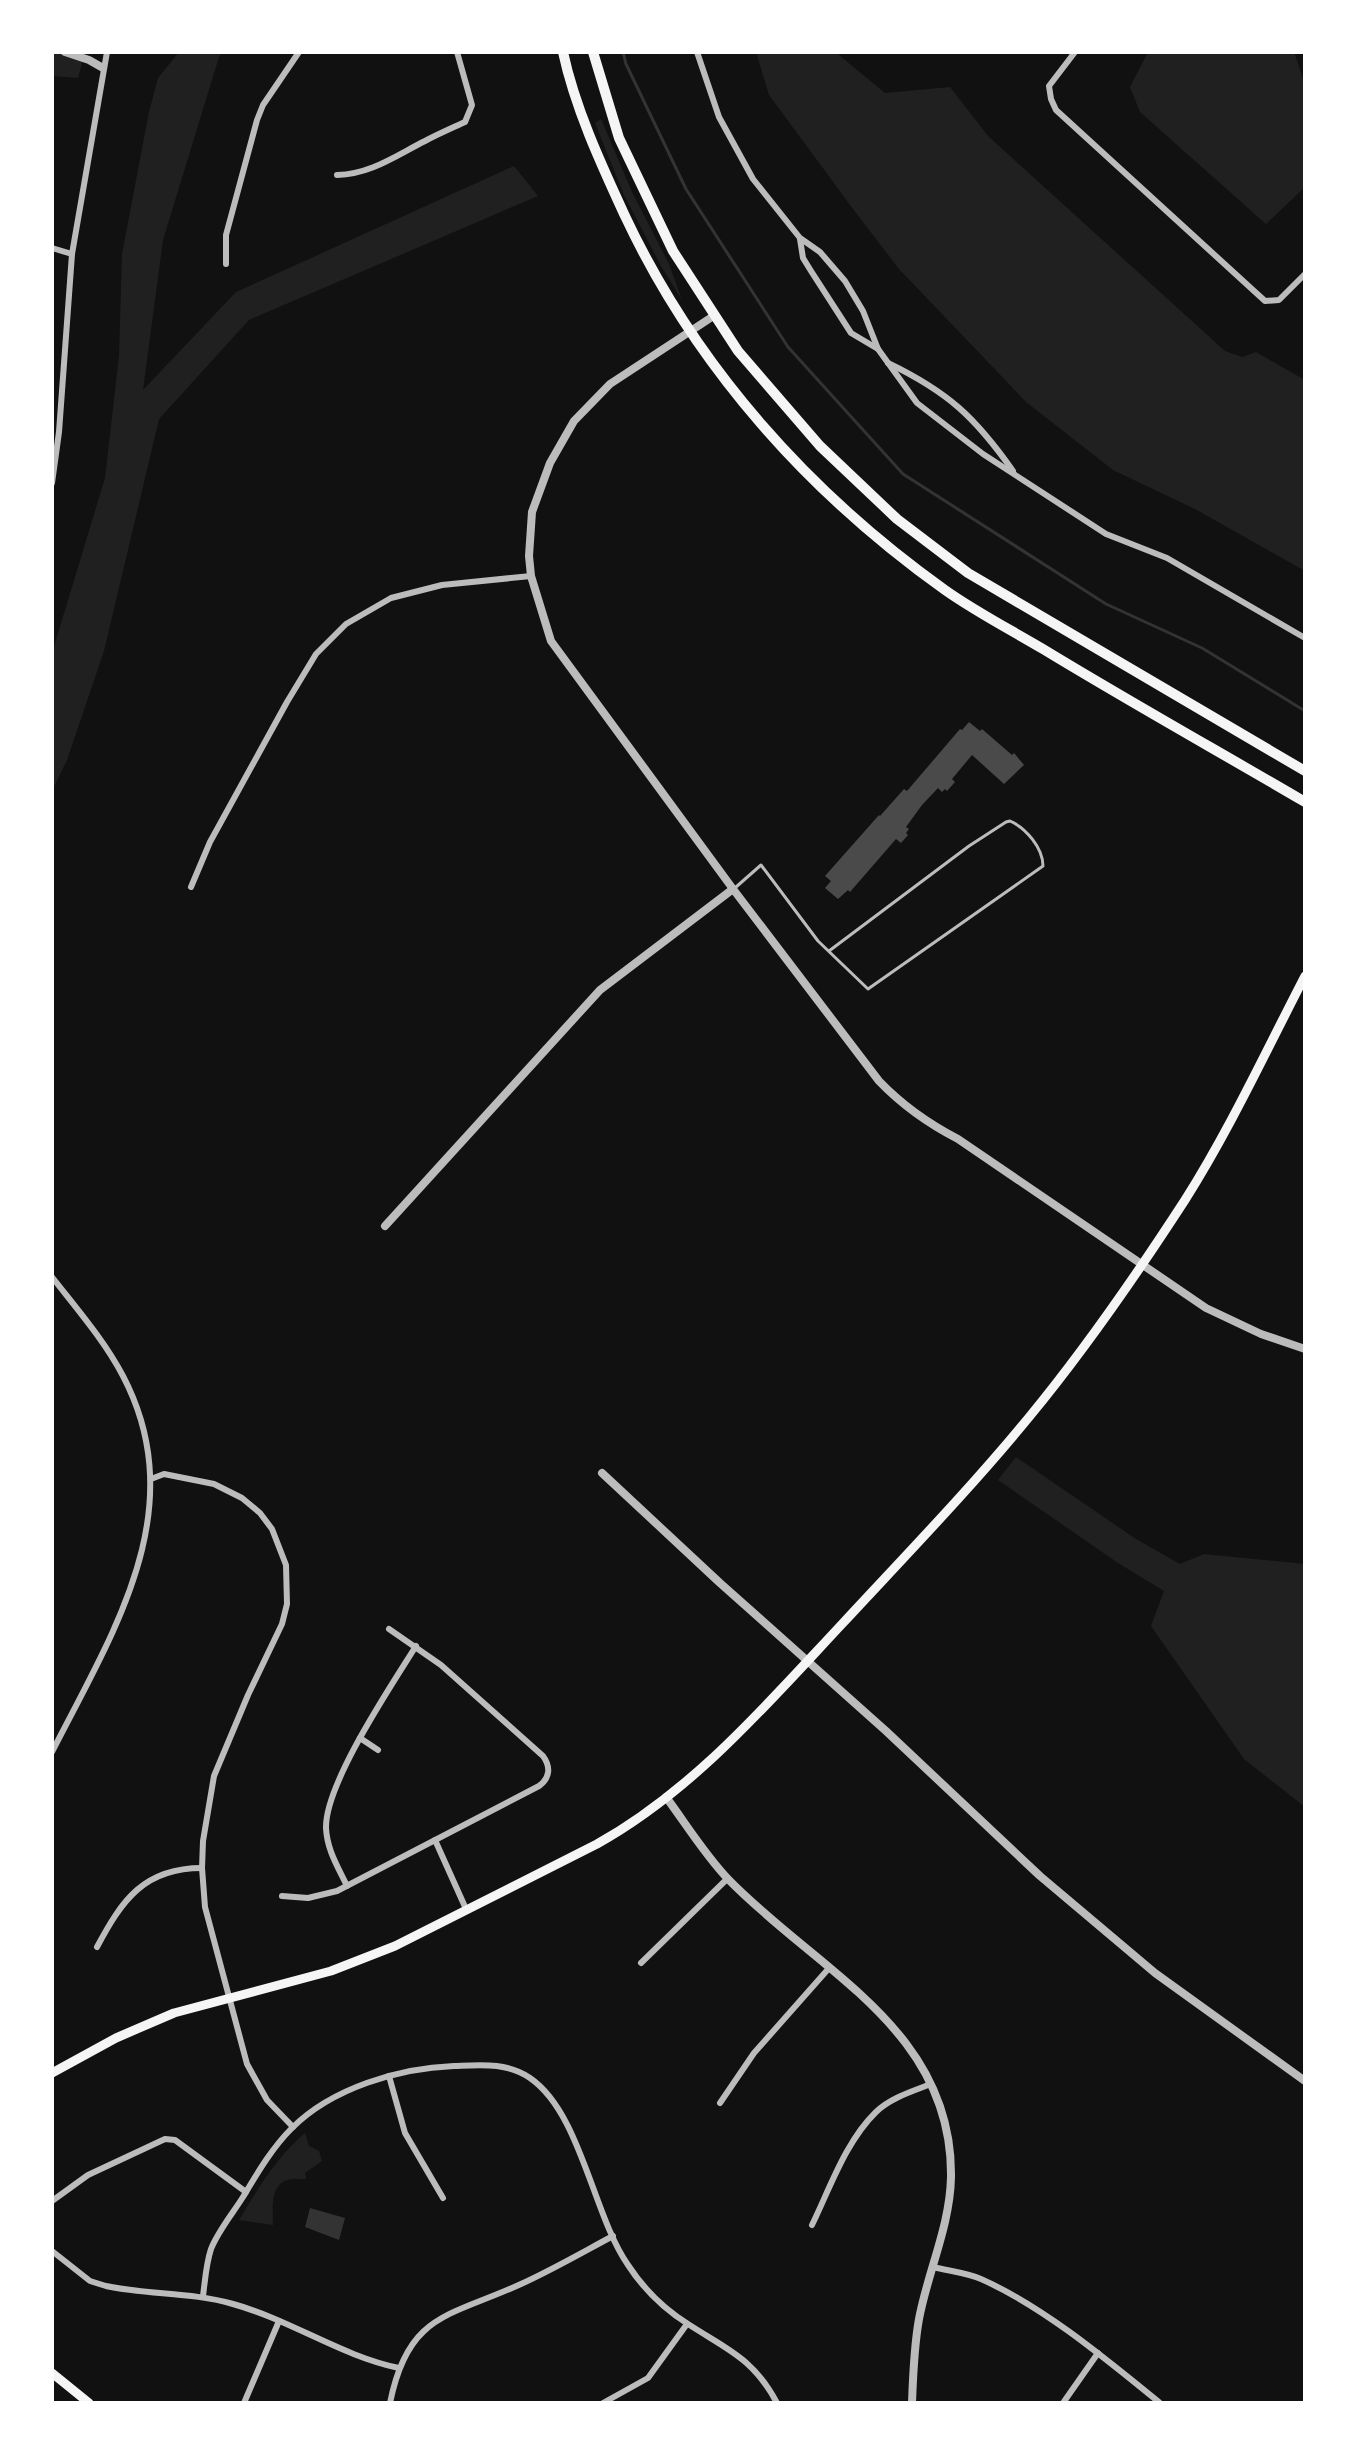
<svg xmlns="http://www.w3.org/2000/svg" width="1357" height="2455" font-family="Lora,serif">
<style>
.green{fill:#202020}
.water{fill:#333}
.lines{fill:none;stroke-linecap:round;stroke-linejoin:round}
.stream{stroke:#333;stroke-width:3}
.building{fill:#4a4a4a}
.service{stroke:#bcbcbc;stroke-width:3}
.minor{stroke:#bcbcbc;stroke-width:6}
.tertiary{stroke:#bcbcbc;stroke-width:8}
.secondary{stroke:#f5f5f5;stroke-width:9}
.primary{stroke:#f5f5f5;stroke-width:10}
</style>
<rect width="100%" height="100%" fill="#111"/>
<g class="green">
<path d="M52,52H85L78,78L52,76Z"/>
<path d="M179,52H223L219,57L163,240L143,390L236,292L514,166L538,196L249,320L159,419L104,651L67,760L52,791V653L105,478L119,356L122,254L149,112L158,78Z"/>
<path d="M756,52H840L839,55L885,93L950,87L988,136L1225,351L1242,357L1256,352L1305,380V571L1195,509L1113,470L1026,402L899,269L853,209L769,95Z"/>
<path d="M1148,52H1294L1305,84V187L1266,224L1140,112L1130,87Z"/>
<path d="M601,119L632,192L669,264L682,300L661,266L624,195L595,123Z"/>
<path d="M1016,1457L1136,1539L1180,1564L1204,1554L1305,1564V1807L1244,1759L1151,1626L1164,1591L1118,1563L998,1480Z"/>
<path d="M305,2133L309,2146L319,2151L322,2161L305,2173L306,2179C302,2180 297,2178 293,2179C269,2181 273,2208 273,2225L239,2220C259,2187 276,2158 305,2133Z"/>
</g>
<path class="water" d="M310,2208L345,2218L339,2240L305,2227Z"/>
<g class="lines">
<path class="stream" d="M623,52L626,64L686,189L788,347L903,474L1106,604L1202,648L1305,711"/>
</g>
<path class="building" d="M969,722L980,731L982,729L1012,755L1014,753L1024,765L1004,784L972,755L952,779L955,782L947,791L945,789L942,792L938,788L922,805L906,827L909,829L906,833L908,835L901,843L896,839L850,892L848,890L838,899L825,888L831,881L825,876L879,815L880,816L904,789L907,791L960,729L962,730Z"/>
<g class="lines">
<path class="service" d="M736,887L761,865L818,941L868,989L1043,866C1043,848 1026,828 1010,821L1006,822L969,846L829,951"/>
<g class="minor">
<path d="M697,52L719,117L753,179L800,238L820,252L845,281L863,311L878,349L917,403L983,454L1106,534L1167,558L1305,638"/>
<path d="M1075,52L1049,86L1051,99L1056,110L1265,301L1279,300L1305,274"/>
<path d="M337,175C371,174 395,156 425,141C438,134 452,128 465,122L472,105L457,52"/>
<path d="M800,239L803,258L811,271L851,333L878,349"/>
<path d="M52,248L72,254"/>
<path d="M226,264V235L257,120L263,105L299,52"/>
<path d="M888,363C948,392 975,417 1013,471"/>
<path d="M52,483L59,432L72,254L107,52"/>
<path d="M191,887L210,842L287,702L316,654L346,624L391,598L442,585L531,576"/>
<path d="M52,1277C77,1309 104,1340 123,1376C193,1510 113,1632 52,1752"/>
<path d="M151,1479L164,1474L214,1484L242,1498L260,1513L272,1529L286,1565L287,1604L282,1624L248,1695L214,1776L203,1841L202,1868L205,1907L247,2064L267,2100L293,2127"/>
<path d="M360,1738L378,1750"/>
<path d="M435,1840L466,1909"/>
<path d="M347,1886C338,1867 327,1850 326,1828C325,1784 391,1686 416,1646"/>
<path d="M282,1896L308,1898L337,1891L539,1786C550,1778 551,1767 543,1756L441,1665L389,1629"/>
<path d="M97,1947C122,1900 144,1868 202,1868"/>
<path d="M641,1963L728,1878"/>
<path d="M389,2076L405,2133L443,2198"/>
<path d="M720,2103L754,2053L830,1967"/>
<path d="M52,2201L88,2175L165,2139L175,2140L246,2192"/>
<path d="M812,2225C830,2188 846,2141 876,2112C890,2098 913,2091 931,2084"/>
<path d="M52,2251L90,2281L106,2286C148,2295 192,2292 233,2304C291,2320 341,2356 399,2368"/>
<path d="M933,2267C949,2271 967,2273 981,2279C1044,2307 1107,2360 1160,2403"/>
<path d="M203,2296C205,2281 206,2264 211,2249C218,2231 233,2213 243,2197C258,2172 272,2148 292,2128C332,2088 399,2068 454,2066C480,2065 507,2062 530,2078C581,2113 593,2215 628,2265C643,2288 664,2309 688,2324C728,2350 753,2358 777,2403"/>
<path d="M244,2403L279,2321"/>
<path d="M390,2403C408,2313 449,2317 521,2284C552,2270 583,2252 613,2236"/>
<path d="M603,2403L648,2378L687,2324"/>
<path d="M1063,2403L1098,2353"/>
</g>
<g class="tertiary">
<path d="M65,52L89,60L103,68"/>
<path d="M715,315L610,384L574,421L550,463L532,512L529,556L531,576L551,641L733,889L879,1081C902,1105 929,1124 958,1139L1206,1308L1261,1334L1305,1349"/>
<path d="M385,1226L600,990L733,889"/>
<path d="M602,1473L720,1583L886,1731L1040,1876L1155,1973L1305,2081"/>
<path d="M666,1797C686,1824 705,1855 728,1879C817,1971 953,2029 951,2177C950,2226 928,2271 919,2319C914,2346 913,2375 912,2403"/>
</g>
<g class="secondary">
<path d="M52,2073L116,2038L174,2013L331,1971L395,1946L597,1844C694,1790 768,1703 843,1623C906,1555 971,1488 1030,1416C1086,1348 1137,1274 1185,1200C1230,1129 1266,1051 1305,976"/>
<path d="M52,2373L89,2403"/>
</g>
<g class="primary">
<path d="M563,52C575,108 601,164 625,216C696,367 809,493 945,590C976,612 1011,630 1043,649C1130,702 1218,751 1305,802"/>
<path d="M593,52L619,138L673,251L738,351L820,446L897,519L968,573L1305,771"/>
</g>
</g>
<rect width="1357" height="2455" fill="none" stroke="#ffffff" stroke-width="108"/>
</svg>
